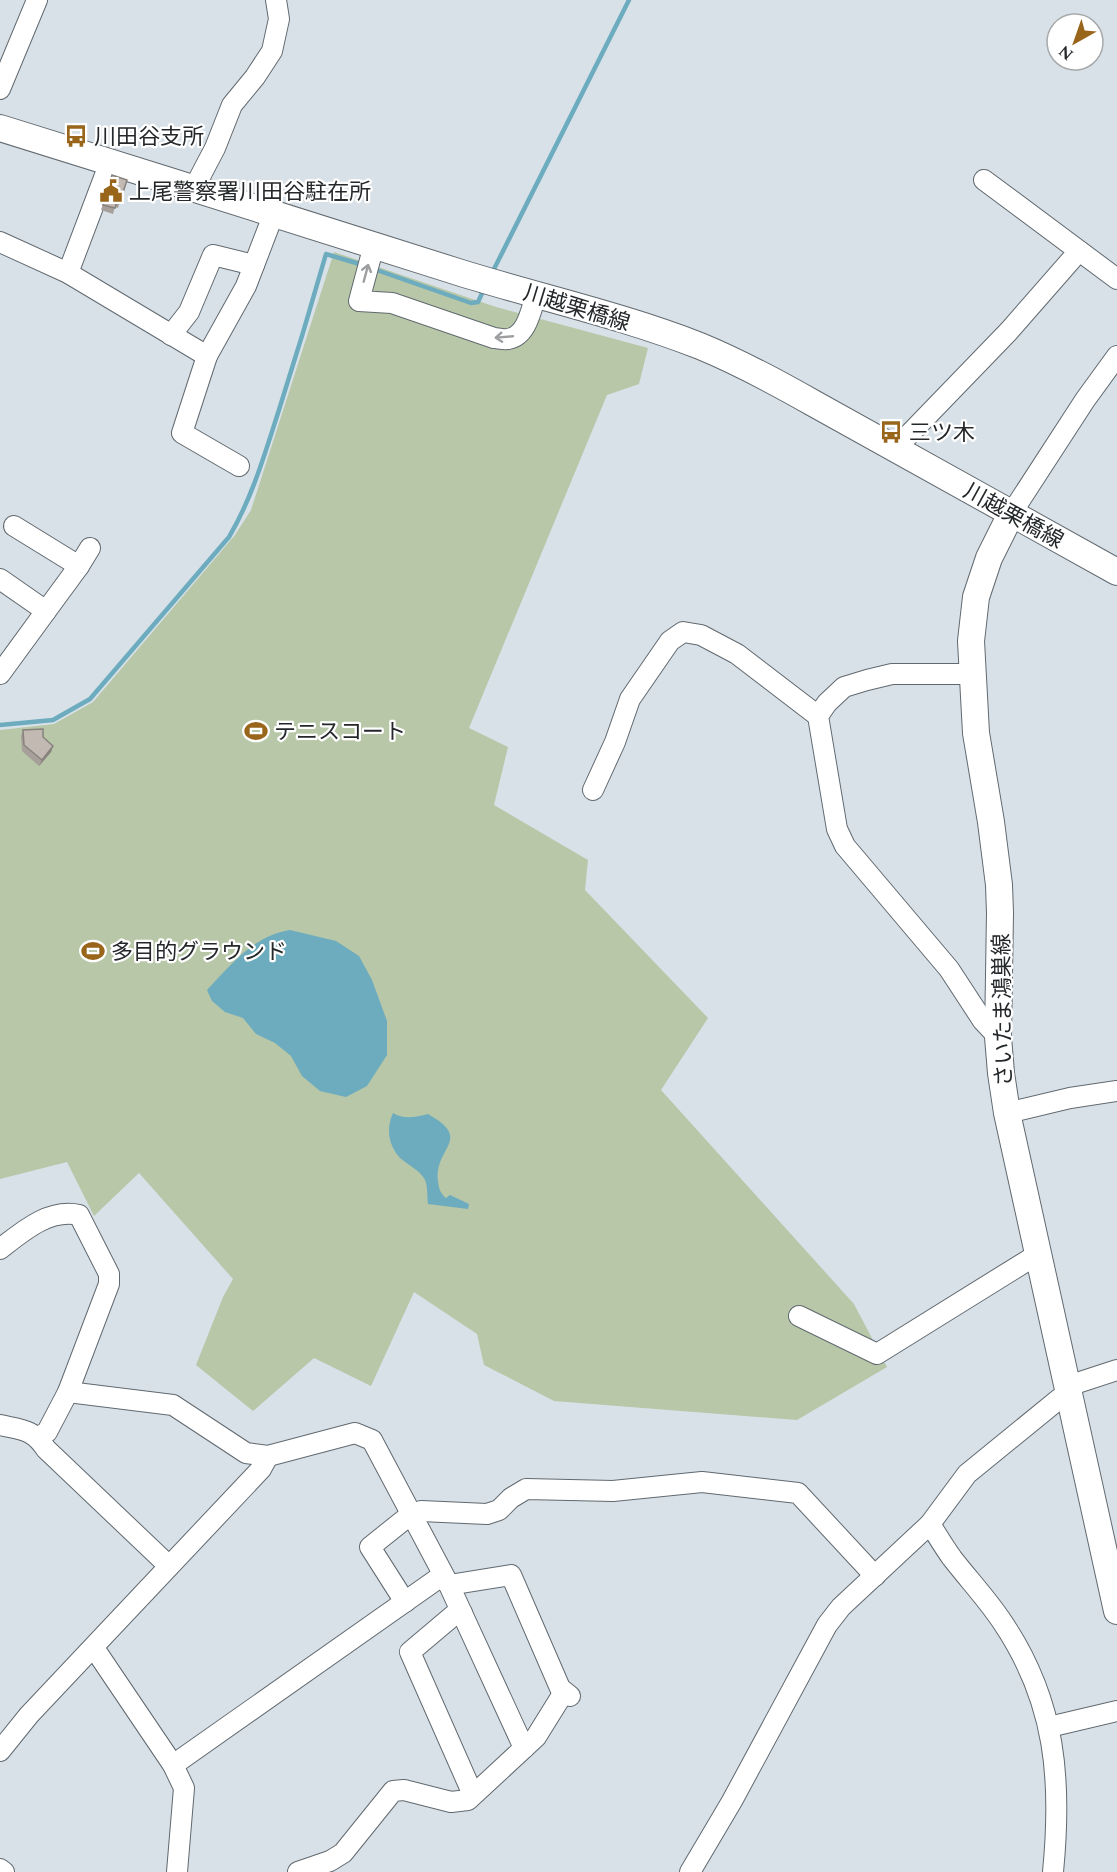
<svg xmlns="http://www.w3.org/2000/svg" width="1117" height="1872" font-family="Spectral,'Noto Sans JP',serif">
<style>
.green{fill:#b7c7a8}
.water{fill:#6cacbe}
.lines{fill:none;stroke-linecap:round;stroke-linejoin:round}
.stream{stroke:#6cacbe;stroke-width:4.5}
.minor-casing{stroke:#61696f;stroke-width:22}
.major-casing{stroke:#61696f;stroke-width:28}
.minor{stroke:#fff;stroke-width:20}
.major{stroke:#fff;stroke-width:26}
.wall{fill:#a79f9a}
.shaded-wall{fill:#88827d}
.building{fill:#c2b9b3;stroke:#88827d;stroke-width:1.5}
.oneway{stroke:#9c9e9f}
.labels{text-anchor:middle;stroke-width:4.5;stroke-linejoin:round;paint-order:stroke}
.poi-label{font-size:22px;fill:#24282a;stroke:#fff;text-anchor:start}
.street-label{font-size:22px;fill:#24282a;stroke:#fff}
</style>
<rect width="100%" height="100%" fill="#d8e1e8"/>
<path class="green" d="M334,252L496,307L648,348L639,384L607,395L469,728L508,747L494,805L588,860L585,890L708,1018L661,1090L854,1304L887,1367L797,1420L554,1401L484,1365L477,1334L414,1292L371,1386L314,1358L253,1411L196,1365L223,1297L233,1279L139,1173L94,1216L67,1162L0,1179V730L54,724L93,702L235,535L251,510Z"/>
<g class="water">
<path d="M290,930L336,941L359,956L372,980L387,1021V1055L367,1086L346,1097L320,1091L302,1076L291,1056L275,1043L256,1034L243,1018L225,1012L212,1001L207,990C231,965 253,936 290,930Z"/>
<path d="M393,1113C404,1120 416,1117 428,1114C474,1140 434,1147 438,1181C439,1189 440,1193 446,1198L450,1195L469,1204L468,1209L428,1204C427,1197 428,1187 425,1180C420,1170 408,1165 400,1158C388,1145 386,1128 393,1113Z"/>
</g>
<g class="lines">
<g class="stream">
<path d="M371,268L471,303L478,302L484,289"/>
<path d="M492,273L629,0"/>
<path d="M0,725L53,720L90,699L229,537C252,498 264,456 278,413C295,360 311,307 326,254L363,265"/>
</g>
<g class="minor-casing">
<g id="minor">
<path d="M0,89L37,0"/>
<path d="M984,180L1117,279"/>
<path d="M194,188L215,148L232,105L255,77L272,51L279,19L276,0"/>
<path d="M0,242L68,273L207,356"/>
<path d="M374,245L359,301L392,303L494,338C498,338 504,340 508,339C527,336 531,310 536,295"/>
<path d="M68,273L110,162"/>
<path d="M171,335L189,312L213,255L254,265"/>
<path d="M895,449L1009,331L1079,251"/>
<path d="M239,466L182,433L207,356L246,286L274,213"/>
<path d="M1011,514L1085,400L1117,356"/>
<path d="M14,526L79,566"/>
<path d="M0,579L46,611L79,566L90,548"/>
<path d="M0,674L46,611"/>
<path d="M972,674H892L867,680L844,687L827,703L818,716L837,829L845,846L949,969L983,1021L998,1037"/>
<path d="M593,790L615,742L630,699L670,641L683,632L701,635L737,654L818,716"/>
<path d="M1007,1113L1070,1098L1117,1091"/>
<path d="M0,1249C22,1232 49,1208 79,1215L109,1274V1284L68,1392L47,1432L38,1437"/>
<path d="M799,1316L877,1354L1038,1254"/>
<path d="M1068,1386L1117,1370"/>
<path d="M68,1392L173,1405L246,1453L268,1456L355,1433L372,1440L449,1585L524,1748"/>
<path d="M0,1425C22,1430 33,1429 46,1449L169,1566"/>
<path d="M930,1524C937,1535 944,1547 952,1558C969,1580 988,1600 1003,1623C1056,1702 1062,1780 1053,1872"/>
<path d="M449,1585L511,1575L560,1688L570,1696"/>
<path d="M405,1602L370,1547L410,1515L421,1511L487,1514L499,1510L511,1498L526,1489L613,1491L702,1482L798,1493L875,1576"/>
<path d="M462,1613L455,1614L410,1652L470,1788L475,1793"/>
<path d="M94,1648L173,1765L184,1788L177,1872"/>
<path d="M1049,1727L1117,1711"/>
<path d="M0,1751L29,1715L261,1469L268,1456"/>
<path d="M173,1765L443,1575"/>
<path d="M0,1869L4,1872"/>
<path d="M298,1872L330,1861L343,1853L393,1791L404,1790L451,1802L468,1800L536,1737L564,1692"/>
<path d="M690,1872L732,1801L827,1625L841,1607L930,1524L967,1474L1059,1399L1070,1394"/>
</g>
</g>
<g class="major-casing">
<g id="major">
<path d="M0,128C153,175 305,224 458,272C538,297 621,315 700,346C739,362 776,382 813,403L1117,572"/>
<path d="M1011,514L989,558L976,597L971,641L976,733L991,822L999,885L1000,913L998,1037L1001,1073L1007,1113L1117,1611"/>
</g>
</g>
<use href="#minor" class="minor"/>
<use href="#major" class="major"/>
</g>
<g class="wall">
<path d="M112,175L127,180L118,208L115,207L113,214L101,210Z"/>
<path d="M23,730L43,737L53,746L51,752L39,766L22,751L21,736Z"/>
</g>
<path class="shaded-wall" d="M53,746L51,752L39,766L42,760Z"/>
<g class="building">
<path d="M112,175L127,180L120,202L117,201L115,208L103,205Z"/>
<path d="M43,729V737L53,746L42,760L24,745L23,730Z"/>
</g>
<defs><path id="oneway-shaft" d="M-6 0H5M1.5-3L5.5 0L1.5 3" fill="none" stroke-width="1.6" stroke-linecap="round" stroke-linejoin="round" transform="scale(1.5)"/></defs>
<g class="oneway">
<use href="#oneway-shaft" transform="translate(366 273) rotate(-75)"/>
<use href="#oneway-shaft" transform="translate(504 337) rotate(175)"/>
</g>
<defs>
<g id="bus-bare" transform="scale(1.8)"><path d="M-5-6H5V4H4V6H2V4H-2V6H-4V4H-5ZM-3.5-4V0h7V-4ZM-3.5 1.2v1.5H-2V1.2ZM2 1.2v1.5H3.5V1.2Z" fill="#98651a" stroke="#fff" stroke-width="2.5" paint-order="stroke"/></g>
<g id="civic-bare" transform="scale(1.8)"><path d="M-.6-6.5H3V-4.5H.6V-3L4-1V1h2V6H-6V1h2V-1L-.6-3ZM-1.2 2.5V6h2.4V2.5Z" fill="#98651a" stroke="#fff" stroke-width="2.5" paint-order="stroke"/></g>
<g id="stadium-bare" transform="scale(1.8)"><path d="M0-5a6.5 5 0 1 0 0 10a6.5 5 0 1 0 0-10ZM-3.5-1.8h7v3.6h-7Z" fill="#98651a" stroke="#fff" stroke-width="2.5" paint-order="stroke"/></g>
</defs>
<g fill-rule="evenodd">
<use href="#bus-bare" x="76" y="136"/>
<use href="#civic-bare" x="111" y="191"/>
<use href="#bus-bare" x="891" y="432"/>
<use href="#stadium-bare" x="256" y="731"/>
<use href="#stadium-bare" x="93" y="951"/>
</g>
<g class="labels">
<g class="poi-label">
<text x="94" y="144">川田谷支所</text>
<text x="129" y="199">上尾警察署川田谷駐在所</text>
<text x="909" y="440">三ツ木</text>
<text x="274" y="739">テニスコート</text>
<text x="111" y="959">多目的グラウンド</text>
</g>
<g class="street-label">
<text transform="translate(577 307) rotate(17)" y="8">川越栗橋線</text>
<text transform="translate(1014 515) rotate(29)" y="8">川越栗橋線</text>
<text transform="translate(1002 1010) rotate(-91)" y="8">さいたま鴻巣線</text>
</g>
</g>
<g transform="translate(1075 42) rotate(220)"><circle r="28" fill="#ffffff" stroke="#a7a9aa" stroke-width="1.5"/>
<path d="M0-4.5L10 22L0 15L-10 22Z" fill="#98651a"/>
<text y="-9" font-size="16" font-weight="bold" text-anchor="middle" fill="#24282a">N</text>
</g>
</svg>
